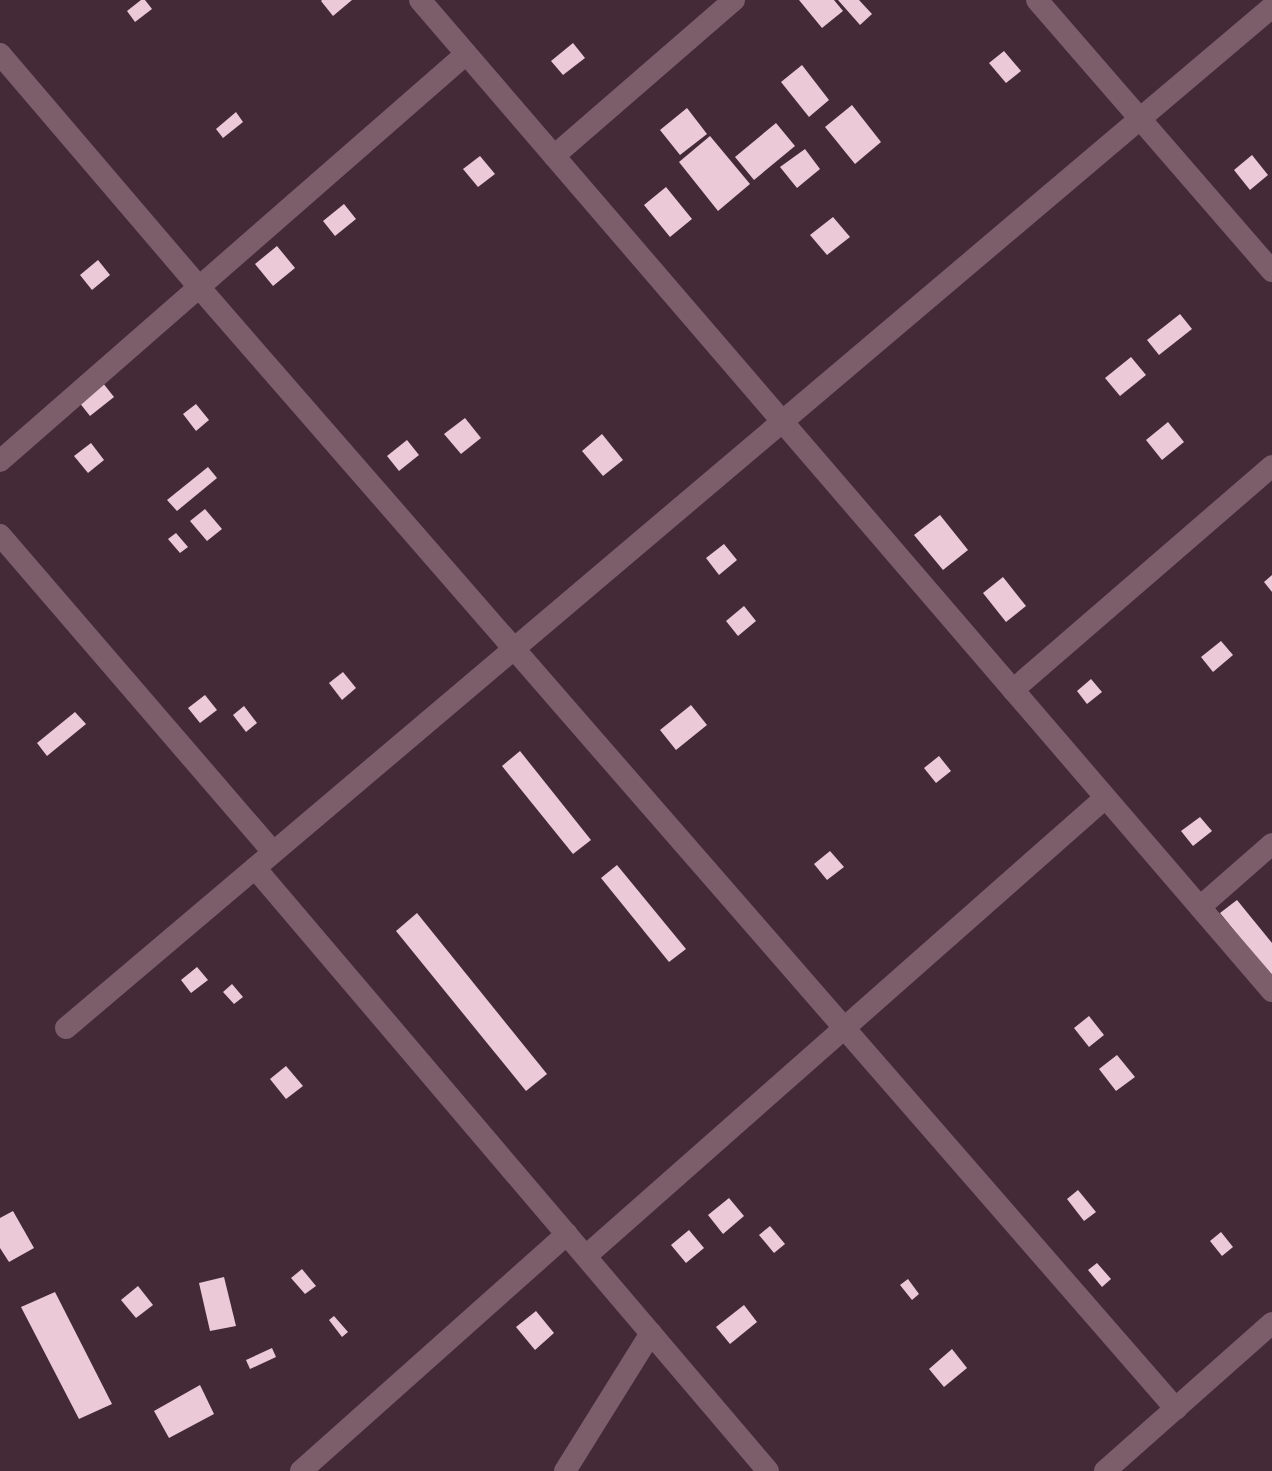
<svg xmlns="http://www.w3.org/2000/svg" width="1272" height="1471" font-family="Ubuntu,sans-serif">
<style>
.building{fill:#ebc9d6}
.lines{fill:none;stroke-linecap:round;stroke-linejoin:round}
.street{stroke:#7c5e6b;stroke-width:22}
</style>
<rect width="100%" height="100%" fill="#442a36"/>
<g class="building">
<path d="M141,0H145L152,9L135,22L127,11Z"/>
<path d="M322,0H352L333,16L321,1Z"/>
<path d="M799,0H834L843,11L822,28Z"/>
<path d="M838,0H859L872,14L860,25Z"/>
<path d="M573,43L585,58L563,75L551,61Z"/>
<path d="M1004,51L1021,71L1006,83L989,63Z"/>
<path d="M802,65L829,100L809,117L781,82Z"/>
<path d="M852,105L881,142L855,164L825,127Z"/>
<path d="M687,108L707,134L680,155L660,130Z"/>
<path d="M236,112L243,122L223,138L216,129Z"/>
<path d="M776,123L795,146L754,180L735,157Z"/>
<path d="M710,136L750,184L718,211L679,162Z"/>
<path d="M805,149L820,169L797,188L780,167Z"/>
<path d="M1252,155L1268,175L1250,190L1234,170Z"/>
<path d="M480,156L495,174L478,187L463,169Z"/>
<path d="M666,187L692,219L670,237L644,205Z"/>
<path d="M344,204L356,219L335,236L323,221Z"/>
<path d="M833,217L850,237L827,255L810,235Z"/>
<path d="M277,246L295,268L273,286L255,264Z"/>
<path d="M98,260L110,275L92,290L80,275Z"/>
<path d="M1180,314L1192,329L1159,355L1147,340Z"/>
<path d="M1131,357L1146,375L1120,396L1105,378Z"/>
<path d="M95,373L114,397L90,416L71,392Z"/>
<path d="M196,404L209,420L196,431L183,414Z"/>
<path d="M465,418L481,438L461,454L444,434Z"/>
<path d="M1168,422L1184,442L1162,460L1146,440Z"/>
<path d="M602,434L623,460L603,476L582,451Z"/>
<path d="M407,440L419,455L399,471L387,456Z"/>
<path d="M91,443L104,460L88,473L74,456Z"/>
<path d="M208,467L217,478L177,511L167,500Z"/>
<path d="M205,509L222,529L207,541L190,521Z"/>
<path d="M940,515L968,550L943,570L914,535Z"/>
<path d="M176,533L188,547L180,553L168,539Z"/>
<path d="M724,544L737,560L719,575L706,558Z"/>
<path d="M1272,575V592L1264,582Z"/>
<path d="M1003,577L1026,606L1006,622L983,593Z"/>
<path d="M744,606L756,621L738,636L726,621Z"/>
<path d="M1221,641L1233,655L1213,672L1201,657Z"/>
<path d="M343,672L356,688L342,700L329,683Z"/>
<path d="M1091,679L1102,692L1087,704L1077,691Z"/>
<path d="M205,695L217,710L200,723L188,708Z"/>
<path d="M691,705L707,725L676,750L660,730Z"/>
<path d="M244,706L257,723L246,732L233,715Z"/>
<path d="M75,712L86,724L47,756L37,743Z"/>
<path d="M520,751L591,840L573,854L502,766Z"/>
<path d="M939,756L951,771L936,783L924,768Z"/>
<path d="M1200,817L1212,831L1193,846L1181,831Z"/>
<path d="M830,851L844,867L827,880L814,864Z"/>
<path d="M617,865L686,949L669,962L601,878Z"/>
<path d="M1237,900L1272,943V975L1271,976L1220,913Z"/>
<path d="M417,913L547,1074L526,1091L396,931Z"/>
<path d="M197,967L208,980L191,993L181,980Z"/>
<path d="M232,984L243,997L234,1004L223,992Z"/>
<path d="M1089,1016L1104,1035L1089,1047L1074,1028Z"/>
<path d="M1117,1055L1135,1077L1116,1091L1099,1069Z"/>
<path d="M286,1066L303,1086L286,1099L270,1079Z"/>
<path d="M1078,1190L1096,1212L1084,1221L1067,1199Z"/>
<path d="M729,1198L744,1216L723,1234L708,1215Z"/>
<path d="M13,1211L34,1248L9,1262L0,1248V1218Z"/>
<path d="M770,1226L785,1244L774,1253L759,1235Z"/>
<path d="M689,1230L704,1248L686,1263L671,1245Z"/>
<path d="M1221,1232L1233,1247L1222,1256L1210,1241Z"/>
<path d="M1097,1263L1111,1279L1102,1287L1088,1270Z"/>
<path d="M302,1269L316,1286L305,1294L291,1278Z"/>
<path d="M224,1277L236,1326L210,1331L199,1283Z"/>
<path d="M908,1279L919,1294L912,1300L900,1285Z"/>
<path d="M138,1286L153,1305L136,1318L121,1300Z"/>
<path d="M55,1292L112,1404L79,1419L21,1307Z"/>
<path d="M744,1305L757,1322L730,1344L716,1327Z"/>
<path d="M536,1311L554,1333L535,1350L516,1327Z"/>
<path d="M334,1316L348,1332L342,1337L329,1320Z"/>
<path d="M272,1348L276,1357L250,1369L246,1360Z"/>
<path d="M952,1349L967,1368L944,1387L929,1369Z"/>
<path d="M200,1385L214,1414L169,1438L154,1411Z"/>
</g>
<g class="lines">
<g class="street">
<path d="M420,0L1272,991"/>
<path d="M1037,0L1272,271"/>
<path d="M0,54L199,287L1176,1409"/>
<path d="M554,156L734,0"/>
<path d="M0,461L466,54"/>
<path d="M0,535L273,852"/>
<path d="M1013,690L1272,466"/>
<path d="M255,868L768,1471"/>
<path d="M1200,907L1272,844"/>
<path d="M66,1028L1272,7"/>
<path d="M586,1256L1105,798"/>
<path d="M301,1471L567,1234"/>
<path d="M565,1471L651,1333"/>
<path d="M1105,1471L1272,1323"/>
</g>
</g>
</svg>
